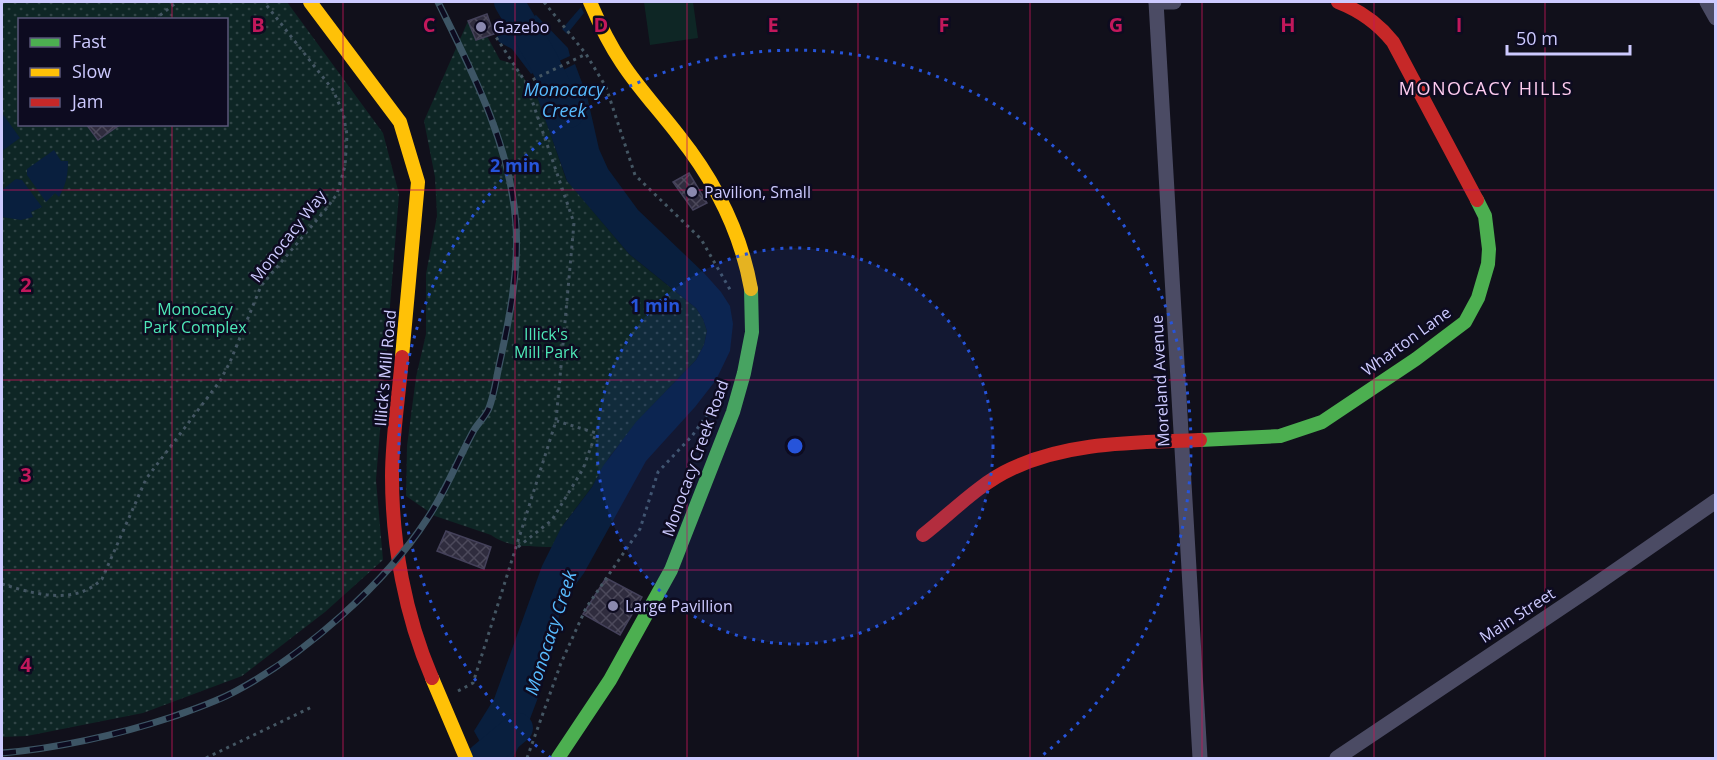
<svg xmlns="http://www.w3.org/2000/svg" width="1717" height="760" font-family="'Open Sans',sans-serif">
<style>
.park{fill:url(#park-dots);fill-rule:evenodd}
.pitch{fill:#0e2625}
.water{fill:#091f3e}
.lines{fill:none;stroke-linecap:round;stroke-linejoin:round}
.river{stroke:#091f3e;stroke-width:30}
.building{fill:url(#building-cross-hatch);stroke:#44415a;stroke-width:1.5}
.path{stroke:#445663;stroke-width:3;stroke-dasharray:3 4.5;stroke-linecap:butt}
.street{stroke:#4b4b64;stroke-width:15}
.fast{stroke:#4caf50;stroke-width:14}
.slow{stroke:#ffc107;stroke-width:14}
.jam{stroke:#c62828;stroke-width:14}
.rail-casing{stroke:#3d5565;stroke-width:7}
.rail{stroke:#0d0b20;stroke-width:4.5;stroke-dasharray:14;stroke-linecap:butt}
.grid{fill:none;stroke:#c2185b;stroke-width:1.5;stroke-opacity:0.55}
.ring{fill:none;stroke:#2654da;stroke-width:3;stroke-dasharray:3 6}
.poi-dot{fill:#8b89af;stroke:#0d0b20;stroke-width:2}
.labels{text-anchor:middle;stroke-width:5;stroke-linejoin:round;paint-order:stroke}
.poi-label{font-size:16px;fill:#cdcaff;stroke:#0d0b20;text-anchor:start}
.street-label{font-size:16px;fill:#cdcaff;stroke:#0d0b20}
.park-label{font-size:16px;fill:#4ee7b7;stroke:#0d0b20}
.neighbourhood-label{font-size:18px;letter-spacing:1.5px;fill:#ffccf0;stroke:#0d0b20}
.water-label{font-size:18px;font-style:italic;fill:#58bcff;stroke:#0d0b20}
.grid-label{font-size:20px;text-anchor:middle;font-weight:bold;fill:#c2185b;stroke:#0d0b20;stroke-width:5;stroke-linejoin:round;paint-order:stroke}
.centre{fill:#2654da;stroke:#0d0b20;stroke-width:3}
.ring-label{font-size:18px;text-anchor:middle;font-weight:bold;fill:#2654da;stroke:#0d0b20;stroke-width:5;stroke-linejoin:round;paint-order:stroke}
</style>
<defs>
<pattern id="park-dots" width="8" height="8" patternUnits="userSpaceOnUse" patternTransform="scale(1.5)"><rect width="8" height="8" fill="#0e2625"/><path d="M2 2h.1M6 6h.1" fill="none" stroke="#304446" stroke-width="1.8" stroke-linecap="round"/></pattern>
<pattern id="building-cross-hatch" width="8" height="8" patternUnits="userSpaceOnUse" patternTransform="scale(1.5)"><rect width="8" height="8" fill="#2f2c3e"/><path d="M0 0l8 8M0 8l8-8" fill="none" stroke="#4c495b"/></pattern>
</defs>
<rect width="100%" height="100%" fill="#11101b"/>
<g class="park">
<path d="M2,2H287L383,133L399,194L376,480L383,560L325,612L242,676L143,713L27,736L2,737ZM20,20H226V124H20Z"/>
<path d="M468,21L476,40L487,36L500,60L514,64L539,100L566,179L629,254L696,308L703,319L707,331L704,345L696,360L646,412L610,456L592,487L564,524L552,547C530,546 509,548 491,535L435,516L406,496L407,446L416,377L426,334V274L437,216L435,177L424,121Z"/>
</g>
<path class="pitch" d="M644,2H693L698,38L650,45Z"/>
<g class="water">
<path d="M581,7L584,13L567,34L562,29Z"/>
<path d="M536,15L568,48L570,56L531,74L512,49L499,42L496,37Z"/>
<path d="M575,64L587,96L599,149L608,169L638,210L704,273L721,292L730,306L733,324L730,351L716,380L695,407L646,461L584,573L564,600L551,642L539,695L522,740L513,758H489L474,731L494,699L542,566L561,528L592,487L603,466L636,422L696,360L704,345L707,331L703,319L696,308L629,254L567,181L533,85Z"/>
<path d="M2,113L20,138L2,151Z"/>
<path d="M54,150L61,161H68C68,175 66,185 59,197L55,193L46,202L27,175V169Z"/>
<path d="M16,179L22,180L42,207L31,212L33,217L21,220L2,217V190Z"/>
</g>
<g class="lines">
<g class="river">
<path d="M509,2L542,58L569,113"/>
<path d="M482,758L518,728"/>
</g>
</g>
<g class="building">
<path d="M487,14L494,34L476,40L468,21Z"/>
<path d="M86,124H121L98,140Z"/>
<path d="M689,173L707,203L693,210L673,182Z"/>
<path d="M446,531L491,547L484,569L437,551Z"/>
<path d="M606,578L642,597L620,635L583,614Z"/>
</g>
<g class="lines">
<g class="path">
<path d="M544,2L586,54L606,87L635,175L701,239L732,293"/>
<path d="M154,20L177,2"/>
<path d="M526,83L586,54"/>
<path d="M518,547L552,520L583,469L596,433L557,421"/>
<path d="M2,584C34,594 75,606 102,579L146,479L220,381L230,362L261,286L326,209L337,194L345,166L347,135L343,113L333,90L264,2"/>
<path d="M458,691L473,683L556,421L574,223L526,83L494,34"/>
<path d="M206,758L312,707"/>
<path d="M527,758L561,663L586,608L640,529L658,472L692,436L714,405"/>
</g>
<g class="street">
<path d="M1156,2L1200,758"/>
<path d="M1156,2H1174"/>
<path d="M1707,2L1716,18"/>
<path d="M1337,758L1592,587L1716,501"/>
</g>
<g class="fast">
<path d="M1200,440L1280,436L1322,422L1416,359L1465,322L1478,298L1488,264L1489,249L1485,216L1477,200"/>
<path d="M558,758L610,680L671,570L733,412L744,373L752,332L751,289"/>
</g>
<g class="slow">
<path d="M310,2L400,122L418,182L402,357"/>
<path d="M590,2C599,23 609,44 622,63C639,89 660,111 679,136C714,180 741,233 751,289"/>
<path d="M432,678L466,758"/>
</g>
<g class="jam">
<path d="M1338,2C1361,11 1378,23 1393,42L1477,200"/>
<path d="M402,357C399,396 392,437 392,476C392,544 405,615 432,678"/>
<path d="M923,535C950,514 980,483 1011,469C1070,441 1136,443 1200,440"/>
</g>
<g class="rail-casing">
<path id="rail" d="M2,753C60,748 117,735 172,717C194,709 216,702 236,691C304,655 386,583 427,519C446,491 458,459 474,430C479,422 486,416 489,408C494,395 496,380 499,366C509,320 519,273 516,225C511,146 472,71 438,2"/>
</g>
<use href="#rail" class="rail"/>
</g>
<path class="grid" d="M172,2V20M343,2V758M515,2V758M687,2V758M858,2V758M1030,2V758M1202,2V758M1374,2V758M1545,2V758M172,124V758M2,190H1716M2,380H1716M2,570H1716"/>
<circle cx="795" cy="446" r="198" fill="#2654da" fill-opacity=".12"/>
<g class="ring">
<circle cx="795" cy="446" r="198"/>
<path d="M551 758A396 396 0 1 1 1039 758"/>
</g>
<g class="poi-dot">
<circle cx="481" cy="27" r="6"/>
<circle cx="692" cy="192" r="6"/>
<circle cx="613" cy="606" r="6"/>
</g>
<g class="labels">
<g class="poi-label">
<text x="493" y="33">Gazebo</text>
<text x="704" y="198">Pavilion, Small</text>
<text x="625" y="612">Large Pavillion</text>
</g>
<g class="street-label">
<text transform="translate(288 236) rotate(-52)" y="6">Monocacy Way</text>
<text transform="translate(1406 341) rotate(-36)" y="6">Wharton Lane</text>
<text transform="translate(385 368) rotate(-85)" y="6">Illick's Mill Road</text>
<text transform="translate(1160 381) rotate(-93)" y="6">Moreland Avenue</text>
<text transform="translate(695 458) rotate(-70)" y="6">Monocacy Creek Road</text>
<text transform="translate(1517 615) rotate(-33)" y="6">Main Street</text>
</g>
<g class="park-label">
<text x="195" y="315">Monocacy<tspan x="195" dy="18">Park Complex</tspan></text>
<text x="546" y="340">Illick's<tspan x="546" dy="18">Mill Park</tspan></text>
</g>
<g class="neighbourhood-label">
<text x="1486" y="95">MONOCACY HILLS</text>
</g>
<g class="water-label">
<text x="564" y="96">Monocacy<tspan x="564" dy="21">Creek</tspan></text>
<text transform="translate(551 633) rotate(-72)" y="6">Monocacy Creek</text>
</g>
</g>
<g class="grid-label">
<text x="258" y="32">B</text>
<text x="429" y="32">C</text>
<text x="601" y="32">D</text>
<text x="773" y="32">E</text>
<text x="944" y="32">F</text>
<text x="1116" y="32">G</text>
<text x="1288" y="32">H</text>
<text x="1459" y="32">I</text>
<text x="26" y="292">2</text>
<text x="26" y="482">3</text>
<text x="26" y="672">4</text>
</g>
<circle cx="795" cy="446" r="9" class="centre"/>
<g class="ring-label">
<text x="515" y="172">2 min</text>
<text x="655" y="312">1 min</text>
</g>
<rect width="1717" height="760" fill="none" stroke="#cdcaff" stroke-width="6"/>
<rect x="18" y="18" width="210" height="108" fill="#0d0b20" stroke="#5a5779" stroke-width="1.5"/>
<rect x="30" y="38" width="30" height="9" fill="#4caf50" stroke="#5a5779" stroke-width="1.5"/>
<text x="72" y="48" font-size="18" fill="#cdcaff">Fast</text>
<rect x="30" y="68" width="30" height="9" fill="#ffc107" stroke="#5a5779" stroke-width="1.5"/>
<text x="72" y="78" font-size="18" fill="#cdcaff">Slow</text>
<rect x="30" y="98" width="30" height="9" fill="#c62828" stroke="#5a5779" stroke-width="1.5"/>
<text x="72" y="108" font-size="18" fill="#cdcaff">Jam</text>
<path d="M1507 45v9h123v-9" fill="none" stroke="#cdcaff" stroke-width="3"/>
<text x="1516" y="45" font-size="18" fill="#cdcaff" stroke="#0d0b20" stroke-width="4.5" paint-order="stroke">50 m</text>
</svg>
